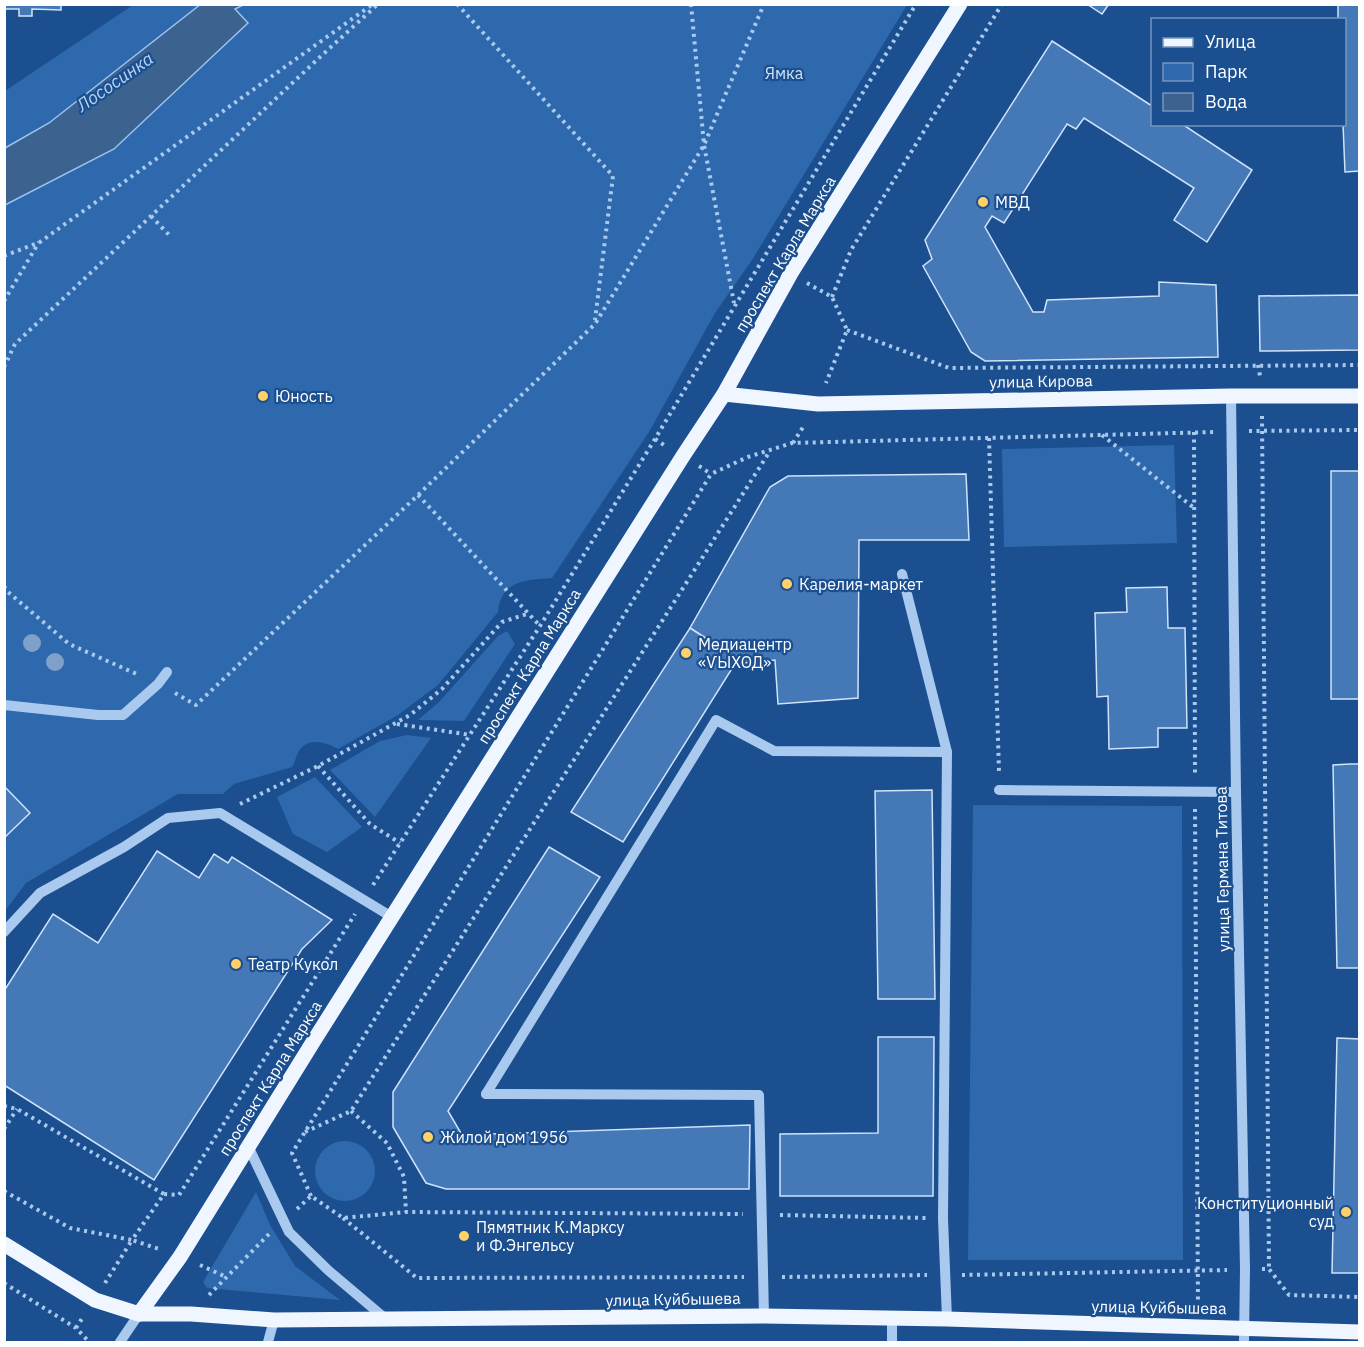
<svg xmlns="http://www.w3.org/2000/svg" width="1364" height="1347" font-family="'IBM Plex Sans',sans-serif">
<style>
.green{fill:#2e69ad}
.water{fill:#3c6290;stroke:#9cc4f0;stroke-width:1.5}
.building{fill:#4478b7;stroke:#cfe3fa;stroke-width:1.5}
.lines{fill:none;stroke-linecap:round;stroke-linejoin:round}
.path{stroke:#a9c9ee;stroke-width:4;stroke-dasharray:3 4.5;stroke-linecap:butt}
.minor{stroke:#a9c9ee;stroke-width:10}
.major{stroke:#f0f6ff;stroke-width:15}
.tree{fill:#7ea0ca}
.poi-dot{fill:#ffd166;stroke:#1b4f8f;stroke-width:2}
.labels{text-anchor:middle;stroke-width:4.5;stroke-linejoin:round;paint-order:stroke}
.park-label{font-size:16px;fill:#cfe3fa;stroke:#1b4f8f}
.poi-label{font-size:16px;fill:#fff;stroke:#1b4f8f;text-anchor:start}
.street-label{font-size:16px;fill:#fff;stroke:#1b4f8f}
.water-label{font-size:18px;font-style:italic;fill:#b5d3f5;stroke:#1b4f8f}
</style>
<rect width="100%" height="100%" fill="#1b4f8f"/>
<g class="green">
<path d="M133,5H201L49,123L5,148V91Z"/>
<path d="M243,5H907L752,260L715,313L649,432L552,578C526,580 501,580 498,612L438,685L398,715L338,749C326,742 306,736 298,753C296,757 295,762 292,767L234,784L223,794H178L26,883L5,911V205L114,149L248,22L235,9Z"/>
<path d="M1174,445L1177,543L1004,547L1002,449Z"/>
<path d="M507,631L515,644L464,721L418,720L439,702L498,636Z"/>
<path d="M407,735L431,738L375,817L330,770L380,741Z"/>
<path d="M315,777L362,827L327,852L293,834L277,797Z"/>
<path d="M973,805L1182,806L1183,1260H968Z"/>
<circle cx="345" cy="1171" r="30"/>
<path d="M256,1192L270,1225L295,1266L340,1300L207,1288L203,1282Z"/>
</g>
<path class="water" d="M201,4L243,5L235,9L248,23L114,149L5,205V148L49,123Z"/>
<g class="building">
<path d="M4,4H61V10L32,9V16H19V9H4Z"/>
<path d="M1087,4H1109L1102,14Z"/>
<path d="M1338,4H1360V171L1345,172L1343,124L1344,20H1338Z"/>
<path d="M1052,41L1152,106V124H1182L1252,170L1207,242L1174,220L1194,188L1084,118L1076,129L1067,124L1004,223L992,216L985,227L1033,312H1044L1047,300L1159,296V282L1216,285L1218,357L985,361L971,352L923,266L932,259L925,240Z"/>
<path d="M1360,295V350L1260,351L1259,296Z"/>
<rect x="1331" y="471" width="29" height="228"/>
<path d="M966,474L969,540H859L858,698L778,704L775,660L744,663L690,628L770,487L788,476Z"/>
<path d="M1167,587L1168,628H1185L1187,728H1158V747L1109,749L1108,696L1097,697L1095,613L1127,612L1126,588Z"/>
<path d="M690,628L738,659L623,842L571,812Z"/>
<path d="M1350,764H1360V968H1337L1333,765Z"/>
<path d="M4,786L30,813L4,838Z"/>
<path d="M932,790L935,999H878L875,791Z"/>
<path d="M549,847L600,877L448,1111L462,1135L750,1125L749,1189H446L426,1183L393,1127V1092Z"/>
<path d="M157,851L199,878L214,854L228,863L232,857L332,920L302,949L154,1180L4,1085V991L53,914L98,943Z"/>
<path d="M878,1037H934L933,1196H780V1134L878,1133Z"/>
<path d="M1337,1038L1360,1039V1273H1332Z"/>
</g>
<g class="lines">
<g class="path">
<path d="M457,4L613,176L595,320"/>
<path d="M691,4L704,145L734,303"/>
<path d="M151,216L171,237"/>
<path d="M4,256L40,242L373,4"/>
<path d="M807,283L832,297L847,330L826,383"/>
<path d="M832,297L851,250L1002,4"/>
<path d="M4,301L39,242"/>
<path d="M847,330L949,368L1360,365"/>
<path d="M1258,365L1260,376"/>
<path d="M4,367L15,344L320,57L378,4"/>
<path d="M1262,416L1269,1269"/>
<path d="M1249,431L1360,430"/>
<path d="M1194,432L1195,775"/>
<path d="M1102,435L1194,508"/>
<path d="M989,438L999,772"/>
<path d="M655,439L667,447"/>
<path d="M793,443L805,424"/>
<path d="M699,466L711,474"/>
<path d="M418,495L540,626"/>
<path d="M4,586L8,592L69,644L139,675"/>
<path d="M175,693L196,705L418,495L595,324L704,145L764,4"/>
<path d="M397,724L471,735"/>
<path d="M318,766L370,824L400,843"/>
<path d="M240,804L318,766L410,715L442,689L502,622L527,614"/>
<path d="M1195,809L1198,1306"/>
<path d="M373,885L540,626L655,439L916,4"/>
<path d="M4,1106L17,1109L164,1194"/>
<path d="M351,1111L387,1143L404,1177L406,1212"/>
<path d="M4,1129L17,1109"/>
<path d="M305,1132L351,1111L770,451"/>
<path d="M4,1191L70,1228L132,1240L164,1194L179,1195L355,914"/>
<path d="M311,1196L292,1153L711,474L748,457L792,443L1215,432"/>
<path d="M297,1209L311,1196L343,1218L406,1212L743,1214"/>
<path d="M780,1215L926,1218"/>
<path d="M343,1218L417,1278L744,1277"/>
<path d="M200,1265L226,1277"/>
<path d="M1262,1269H1269L1289,1295L1360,1297"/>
<path d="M962,1275L1227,1270"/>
<path d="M782,1277L927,1275"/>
<path d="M4,1283L76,1328L89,1342"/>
<path d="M105,1283L132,1240L159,1249"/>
<path d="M209,1295L269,1234"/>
<path d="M76,1328L83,1317"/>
</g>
<g class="minor">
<path d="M1231,396L1236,792L1245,1269L1244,1342"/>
<path d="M902,574L947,752L943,1219L947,1319"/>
<path d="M4,705L98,715H123L158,684L167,672"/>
<path d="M999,790L1236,792"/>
<path d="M4,932L40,893L124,847L168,818L220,813L392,917"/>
<path d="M486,1094L716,720L774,751L947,752"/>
<path d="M486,1094L759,1095L764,1316"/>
<path d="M248,1146L289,1232L329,1271L387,1320"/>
<path d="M120,1342L139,1314"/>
<path d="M268,1342L274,1320"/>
<path d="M892,1342V1319"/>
</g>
<g class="major">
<path d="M724,394L818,404L1231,396H1360"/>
<path d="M4,1244L95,1300L139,1314H191L274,1320L764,1316L947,1319L1360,1332"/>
<path d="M139,1314L180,1257L313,1042L683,456L724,394L791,273L960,4"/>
</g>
</g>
<g class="tree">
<circle cx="32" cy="643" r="9"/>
<circle cx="55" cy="662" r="9"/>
</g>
<g class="poi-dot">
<circle cx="983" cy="202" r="6"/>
<circle cx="263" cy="396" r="6"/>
<circle cx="787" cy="584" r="6"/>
<circle cx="686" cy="653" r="6"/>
<circle cx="236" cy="964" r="6"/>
<circle cx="428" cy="1137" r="6"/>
<circle cx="1346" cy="1212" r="6"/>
<circle cx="464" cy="1236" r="6"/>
</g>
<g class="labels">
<g class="park-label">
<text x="784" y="79">Ямка</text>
</g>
<g class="poi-label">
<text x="995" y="208">МВД</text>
<text x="275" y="402">Юность</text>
<text x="799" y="590">Карелия-маркет</text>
<text x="698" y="650">Медиацентр<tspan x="698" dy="18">«ѴЫХОД»</tspan></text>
<text x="248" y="970">Театр Кукол</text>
<text x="440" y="1143">Жилой дом 1956</text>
<text x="1334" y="1209" text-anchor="end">Конституционный<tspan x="1334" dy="18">суд</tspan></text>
<text x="476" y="1233">Пямятник К.Марксу<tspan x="476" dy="18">и Ф.Энгельсу</tspan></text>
</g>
<g class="street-label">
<text transform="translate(785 254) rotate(-59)" y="6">проспект Карла Маркса</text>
<text transform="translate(1041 381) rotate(-1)" y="6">улица Кирова</text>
<text transform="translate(529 666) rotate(-58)" y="6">проспект Карла Маркса</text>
<text transform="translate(1222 869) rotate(-91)" y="6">улица Германа Титова</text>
<text transform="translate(270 1078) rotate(-58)" y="6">проспект Карла Маркса</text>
<text transform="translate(673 1299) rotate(-1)" y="6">улица Куйбышева</text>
<text transform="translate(1159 1307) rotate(1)" y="6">улица Куйбышева</text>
</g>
<g class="water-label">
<text transform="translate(115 82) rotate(-35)" y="6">Лососинка</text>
</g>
</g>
<rect width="1364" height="1347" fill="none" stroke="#ffffff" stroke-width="12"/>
<rect x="1151" y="18" width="195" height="108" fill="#1b4f8f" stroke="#7695bc" stroke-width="1.5"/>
<rect x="1163" y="38" width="30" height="9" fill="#f0f6ff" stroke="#7695bc" stroke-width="1.5"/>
<text x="1205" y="48" font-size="18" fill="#ffffff">Улица</text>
<rect x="1163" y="63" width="30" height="18" fill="#2e69ad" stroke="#7695bc" stroke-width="1.5"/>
<text x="1205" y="78" font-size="18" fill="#ffffff">Парк</text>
<rect x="1163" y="93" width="30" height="18" fill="#3c6290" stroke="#7695bc" stroke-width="1.5"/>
<text x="1205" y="108" font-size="18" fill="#ffffff">Вода</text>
</svg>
